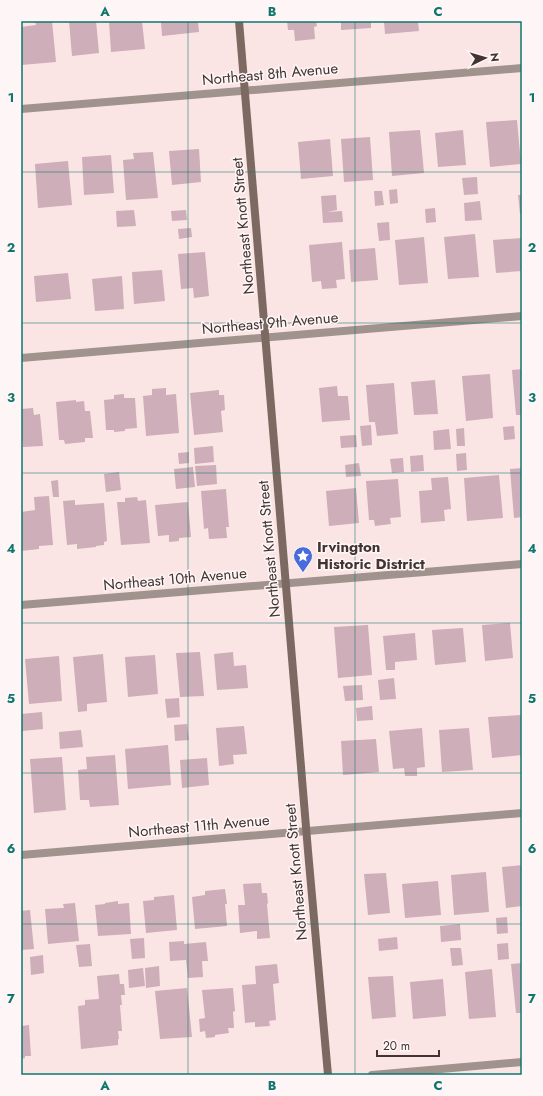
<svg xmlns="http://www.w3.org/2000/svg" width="543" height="1096" font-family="Jost,sans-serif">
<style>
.building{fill:#ceaeb8}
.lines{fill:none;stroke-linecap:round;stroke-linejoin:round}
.street{stroke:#a0938e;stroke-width:8}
.secondary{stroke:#7c6a62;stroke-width:8}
.grid{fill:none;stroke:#0f766e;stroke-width:1;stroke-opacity:0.55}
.labels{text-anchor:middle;stroke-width:3;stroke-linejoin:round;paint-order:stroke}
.street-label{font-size:15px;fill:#413433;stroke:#fef6f6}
.poi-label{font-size:15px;font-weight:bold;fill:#413433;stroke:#fef6f6;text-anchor:start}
.neatline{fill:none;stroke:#0f766e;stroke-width:1.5}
.grid-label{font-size:13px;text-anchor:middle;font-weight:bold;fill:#0f766e}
</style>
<rect width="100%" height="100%" fill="#fbe5e4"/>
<g class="building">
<path d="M35,21H52L56,62L21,65V27L36,25Z"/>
<path d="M69,21H96L99,53L72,56Z"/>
<path d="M109,21H142L145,49L111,52Z"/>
<path d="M161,21H198L199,32L162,36Z"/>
<path d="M287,21H316L317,26L314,27L315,39L295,41L294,30H288Z"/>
<path d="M341,21H371V28L341,30Z"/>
<path d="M384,21H418L419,31L385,34Z"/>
<path d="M517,120L521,164L490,167L486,122Z"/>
<path d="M420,130L424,173L392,176L389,132Z"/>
<path d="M463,130L466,165L438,167L435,133Z"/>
<path d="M370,137L373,180L344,182L341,139Z"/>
<path d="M330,139L333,176L301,179L298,142Z"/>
<path d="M199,149L201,182L172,185L169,151Z"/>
<path d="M153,152L158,198L126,200L123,160L134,159L133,153Z"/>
<path d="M111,155L114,193L84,195L82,157Z"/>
<path d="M68,161L72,205L38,208L35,164Z"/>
<path d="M477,177L478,194L464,195L462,178Z"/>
<path d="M397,189L398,203L390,204L389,190Z"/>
<path d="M374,191H382L384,205L375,206Z"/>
<path d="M336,195L337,210L327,212L342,211L343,222L323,223L321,196Z"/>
<path d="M518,195H522V214H520Z"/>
<path d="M480,201L482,220L465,221L464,203Z"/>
<path d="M435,208L436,222L426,223L425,209Z"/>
<path d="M134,210L136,226L117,227L116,211Z"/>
<path d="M186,210L187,220L172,221L171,211Z"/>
<path d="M389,222L390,240L379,241L377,223Z"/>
<path d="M191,228L192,237L179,239L178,229Z"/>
<path d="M475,234L479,277L448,279L444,237Z"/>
<path d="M424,237L428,283L399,285L395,240Z"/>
<path d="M522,238V271L496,273L493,240Z"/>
<path d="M342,242L345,279L336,280L337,288L322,289L321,281L312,282L309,245Z"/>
<path d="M375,248L378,280L351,282L349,250Z"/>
<path d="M205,252L209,296L194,298L193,288L181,289L178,254Z"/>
<path d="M162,270L165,301L134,304L132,272Z"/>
<path d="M68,273L71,299L36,302L34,276Z"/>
<path d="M122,276L124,309L95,311L92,279Z"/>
<path d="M522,369V415H516L512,370Z"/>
<path d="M490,374L493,418L466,421L462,376Z"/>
<path d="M435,380L438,414L414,415L411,382Z"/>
<path d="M394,383L398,434L377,436L375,422H369L366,385Z"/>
<path d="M337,386L338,396H348L350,420L322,422L319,388Z"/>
<path d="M166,388V395L176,394L179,433L146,436L143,396L152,395V389Z"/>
<path d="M219,390V395H224L225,410L221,411L223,432L194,435L190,393Z"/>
<path d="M124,394V398H135L137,428L125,429V431L114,432V430H106L104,400L114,399V395Z"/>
<path d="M76,400V402L84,401L85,411H90L93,438H85V442L65,444L64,440H59L56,402Z"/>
<path d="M33,408L34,415L40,414L43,446L23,447V441H21V409Z"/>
<path d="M371,425L372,445L362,446L360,426Z"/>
<path d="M514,426L515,439L504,440L503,427Z"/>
<path d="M464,428L465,446H457L456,429Z"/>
<path d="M449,429L451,449L434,450L433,431Z"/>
<path d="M356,435L357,447L341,448L340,436Z"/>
<path d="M213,446L214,462L195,464L194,448Z"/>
<path d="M189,452V463L179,464L178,453Z"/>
<path d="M466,453L467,470L457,471L456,454Z"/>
<path d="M423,455L424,471L411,472L410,456Z"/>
<path d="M403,458L404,472L392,473L390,459Z"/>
<path d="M359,463L361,476L346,477L345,465Z"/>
<path d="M216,465L217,484L197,486L195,466Z"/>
<path d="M193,467L195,487L176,489L174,469Z"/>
<path d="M522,468V517L514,518L510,469Z"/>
<path d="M119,472L121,490L106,492L104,474Z"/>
<path d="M499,475L503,518L467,521L464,478Z"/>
<path d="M448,477L451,509L444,510L445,521L421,523L419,491L432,490L431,478Z"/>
<path d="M398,479L401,517L390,518L391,524L375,526L374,520H369L366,481Z"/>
<path d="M58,480L59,497H53L51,481Z"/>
<path d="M356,488L359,523L329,526L326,491Z"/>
<path d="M226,489L229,527H226L227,538L209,539L208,528L204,529L201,491Z"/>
<path d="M49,496L53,545L39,546V549L21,551V512L35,510L34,497Z"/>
<path d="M137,497L138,501L146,500L150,543L121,545L117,502H125V498Z"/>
<path d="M75,500V505L104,503L107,541L104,542V545L96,546V547L77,549V544L67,545L63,501Z"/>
<path d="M188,502L191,537L179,538V541L169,542V535L158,536L155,505Z"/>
<path d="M510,623L513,658L485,661L482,625Z"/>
<path d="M368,625L372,675L338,678L334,627Z"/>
<path d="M463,628L466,662L435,665L432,630Z"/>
<path d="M415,633L417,660L395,662V670H386L383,636Z"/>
<path d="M200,652L204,696L180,697L176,653Z"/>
<path d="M233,652L234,666L246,665L248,688L217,690L214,654Z"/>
<path d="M103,654L107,702L87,704V711L78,712L73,657Z"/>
<path d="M155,655L158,694L128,697L125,657Z"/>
<path d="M59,656L62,701L29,704L25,659Z"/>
<path d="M394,678L396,699L380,700L378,680Z"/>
<path d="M362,685L363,700L345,701L343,686Z"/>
<path d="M179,698L180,717L167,718L165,699Z"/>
<path d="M372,706L373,720L357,721L356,708Z"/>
<path d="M42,712L43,729L22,731L21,714Z"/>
<path d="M522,715V755L492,758L488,717Z"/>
<path d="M187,724L189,740L175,741L174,725Z"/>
<path d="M244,726L247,754L233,755L234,764L219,766L216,728Z"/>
<path d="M422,728L425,767L417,768V776H405L404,768L393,769L389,731Z"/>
<path d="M469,728L473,770L442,772L439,730Z"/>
<path d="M81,730L83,747L60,749L59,732Z"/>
<path d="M376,739L379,772L343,775L341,741Z"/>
<path d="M168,745L171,785L128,789L125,749Z"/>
<path d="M115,755L119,805L90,807L89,800H80L78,770L87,769L86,757Z"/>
<path d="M62,757L66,810L34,813L30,759Z"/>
<path d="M207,758L209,785L182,788L180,760Z"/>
<path d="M522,865V906L506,908L502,867Z"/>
<path d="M486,872L489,912L454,915L451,875Z"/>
<path d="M386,873L390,913L368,915L364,874Z"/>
<path d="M438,881L441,915L405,918L402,884Z"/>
<path d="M261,883L262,893H267L268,903L267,904L270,938L257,939V931L240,933L238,905H245L243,884Z"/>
<path d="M225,889L227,904H225L227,926L195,929L192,897L205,895V891Z"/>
<path d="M174,895L177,930L146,933L143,901L154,900V897Z"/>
<path d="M118,901V904L129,903L131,934L98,936L95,905L105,904V903Z"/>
<path d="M75,903L79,941L48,944L45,909L64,908L63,904Z"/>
<path d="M30,910L34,949L21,950V911Z"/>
<path d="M507,917L508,933L497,934L496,918Z"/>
<path d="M460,924L461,940L441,942L440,926Z"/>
<path d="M397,937L398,949L379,951L378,939Z"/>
<path d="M144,938L145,958L132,959L130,939Z"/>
<path d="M184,941V944L206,942L208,961H202L203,977L188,978L186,960L170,961L169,942Z"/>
<path d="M508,943L509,959L498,960L497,944Z"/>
<path d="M90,944L92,966L79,967L76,945Z"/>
<path d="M450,948H461L463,965L452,966Z"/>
<path d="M43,955L44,973L31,975L30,957Z"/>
<path d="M522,963V1013H516L511,964Z"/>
<path d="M277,964L279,983L273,984L276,1020L269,1021L270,1026L255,1027V1022L245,1023L242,985L256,984L255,966Z"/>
<path d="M159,966L160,986L146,988L145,968Z"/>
<path d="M143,968L145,986L129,988L128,970Z"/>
<path d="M492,969L496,1017L469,1019L465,972Z"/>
<path d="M119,974L120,984H124L125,995H121L122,1005H120L122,1031H118L119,1039H118V1045L81,1049L78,1006L85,1005V1000L99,999L97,976Z"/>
<path d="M393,976L396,1017L372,1019L368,977Z"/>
<path d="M443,979L446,1016L413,1019L410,982Z"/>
<path d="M187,988L192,1037L160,1039L155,991Z"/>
<path d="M233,988L235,1011L233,1012L234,1028H228L229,1033L215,1035V1037L206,1038L205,1031L200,1032L199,1019L205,1018L202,990Z"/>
<path d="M29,1025L31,1056H25V1058L21,1059V1026Z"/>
</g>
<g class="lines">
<g class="street">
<path d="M21,109L522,68"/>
<path d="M21,358L522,316"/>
<path d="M21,605L522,564"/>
<path d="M21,855L522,813"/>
<path d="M372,1075L522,1062"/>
</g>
<path class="secondary" d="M239,21L308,851L328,1075"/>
</g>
<path class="grid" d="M188,21V1075M355,21V1075M21,172H522M21,323H522M21,473H522M21,623H522M21,773H522M21,924H522"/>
<defs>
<g id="sight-pin" transform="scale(1)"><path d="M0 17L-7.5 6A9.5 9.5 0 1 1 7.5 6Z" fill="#486bde" stroke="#fef6f6"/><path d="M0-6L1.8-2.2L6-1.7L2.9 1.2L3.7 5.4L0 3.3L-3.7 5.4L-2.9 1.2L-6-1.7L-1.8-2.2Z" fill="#fff"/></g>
</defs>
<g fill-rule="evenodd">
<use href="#sight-pin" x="303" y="556"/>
</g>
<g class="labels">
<g class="street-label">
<text transform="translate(270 74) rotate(-5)" y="5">Northeast 8th Avenue</text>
<text transform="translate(243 226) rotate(-95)" y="5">Northeast Knott Street</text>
<text transform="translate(270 323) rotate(-5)" y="5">Northeast 9th Avenue</text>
<text transform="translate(269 549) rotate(-95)" y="5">Northeast Knott Street</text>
<text transform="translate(175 579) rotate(-5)" y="5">Northeast 10th Avenue</text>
<text transform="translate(199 826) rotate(-5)" y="5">Northeast 11th Avenue</text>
<text transform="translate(296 872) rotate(-95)" y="5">Northeast Knott Street</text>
</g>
<g class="poi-label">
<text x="317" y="552">Irvington<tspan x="317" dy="17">Historic District</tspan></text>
</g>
</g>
<rect width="543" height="1096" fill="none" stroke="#fef6f6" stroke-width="44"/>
<g transform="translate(485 58) rotate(85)" stroke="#fef6f6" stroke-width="3" paint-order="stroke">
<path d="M0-3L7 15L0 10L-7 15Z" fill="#413433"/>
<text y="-6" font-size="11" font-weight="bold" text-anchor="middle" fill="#413433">N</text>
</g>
<path d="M377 1050v6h62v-6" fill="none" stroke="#413433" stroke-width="2"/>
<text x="383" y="1050" font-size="12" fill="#413433" stroke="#fef6f6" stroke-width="3" paint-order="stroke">20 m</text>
<rect x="22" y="22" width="499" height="1052" class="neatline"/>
<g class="grid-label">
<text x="105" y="16">A</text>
<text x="272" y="16">B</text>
<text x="438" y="16">C</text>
<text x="11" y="102">1</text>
<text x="532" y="102">1</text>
<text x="11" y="252">2</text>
<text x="532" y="252">2</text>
<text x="11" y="402">3</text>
<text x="532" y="402">3</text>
<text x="11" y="553">4</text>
<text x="532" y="553">4</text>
<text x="11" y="703">5</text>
<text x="532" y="703">5</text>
<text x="11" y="853">6</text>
<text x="532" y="853">6</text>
<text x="11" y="1003">7</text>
<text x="532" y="1003">7</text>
<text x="105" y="1090">A</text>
<text x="272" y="1090">B</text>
<text x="438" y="1090">C</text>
</g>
</svg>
